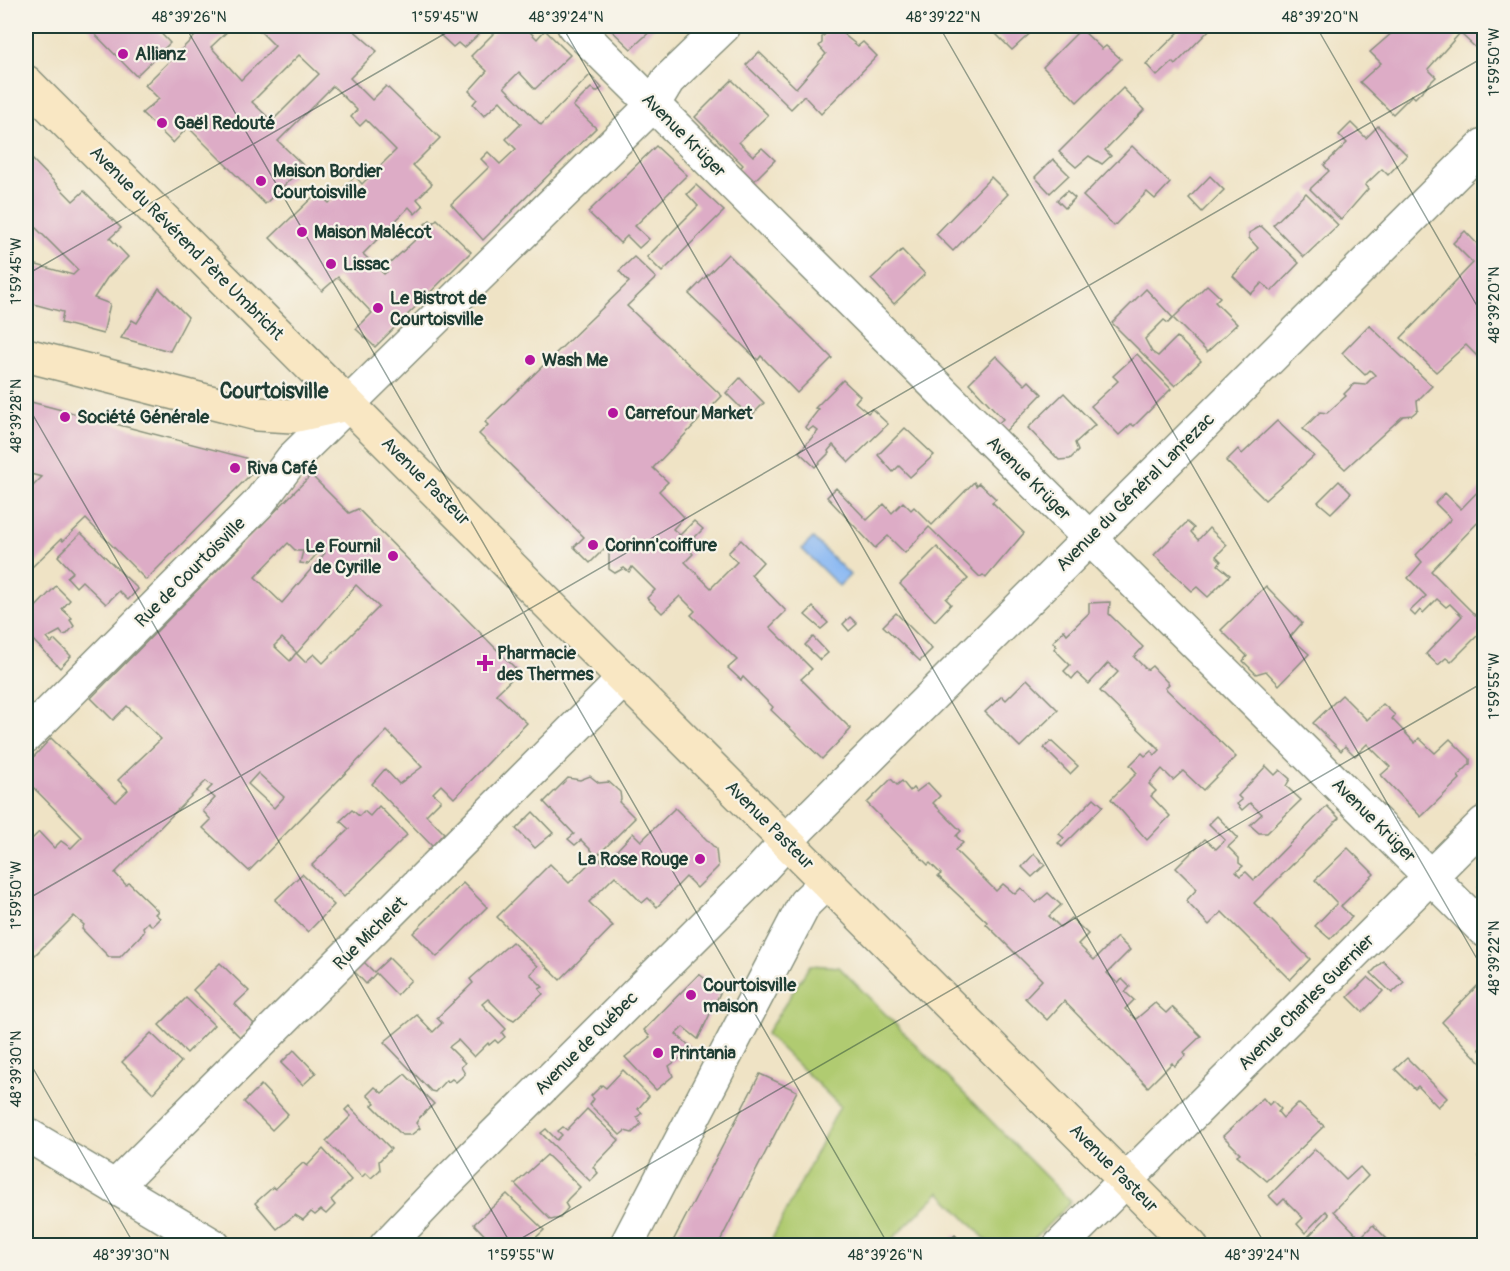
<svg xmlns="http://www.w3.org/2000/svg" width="1510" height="1271" font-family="Pangolin,sans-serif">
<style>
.green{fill:#b0cb71;stroke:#688452;stroke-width:1.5}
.water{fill:#88b7f3;stroke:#547a94;stroke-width:1.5}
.building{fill:#ddacc6;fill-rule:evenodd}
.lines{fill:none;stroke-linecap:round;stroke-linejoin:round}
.street-casing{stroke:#87907c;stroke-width:36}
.secondary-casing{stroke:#87907c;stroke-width:36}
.street{stroke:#fff;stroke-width:33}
.secondary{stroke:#f9e7c3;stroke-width:33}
.ticks{fill:none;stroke:#1f3d34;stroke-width:1.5;stroke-opacity:0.45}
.poi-dot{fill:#b5179e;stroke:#f7f3e8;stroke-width:2}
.labels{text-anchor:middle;stroke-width:4.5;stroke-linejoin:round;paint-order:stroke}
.poi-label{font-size:18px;font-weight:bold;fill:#1f3d34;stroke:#f7f3e8;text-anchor:start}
.street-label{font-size:18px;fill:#1f3d34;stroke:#f7f3e8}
.quarter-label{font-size:21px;font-weight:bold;fill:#1f3d34;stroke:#f7f3e8}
.neatline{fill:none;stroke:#1f3d34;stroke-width:2}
.ticks-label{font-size:15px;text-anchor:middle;fill:#1f3d34}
</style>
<rect width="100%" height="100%" fill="#f7f3e8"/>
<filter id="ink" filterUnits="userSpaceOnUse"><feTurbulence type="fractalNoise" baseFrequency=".0167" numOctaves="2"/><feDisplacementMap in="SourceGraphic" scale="12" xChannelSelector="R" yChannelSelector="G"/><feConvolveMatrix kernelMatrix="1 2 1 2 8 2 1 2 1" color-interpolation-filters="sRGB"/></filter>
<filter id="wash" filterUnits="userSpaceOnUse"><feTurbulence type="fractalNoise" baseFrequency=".008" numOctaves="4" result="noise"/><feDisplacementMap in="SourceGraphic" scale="24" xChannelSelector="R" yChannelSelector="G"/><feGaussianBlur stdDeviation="1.35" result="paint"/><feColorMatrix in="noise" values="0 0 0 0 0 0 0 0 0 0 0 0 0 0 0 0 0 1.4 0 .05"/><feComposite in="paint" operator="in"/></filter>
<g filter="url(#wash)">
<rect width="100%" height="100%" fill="#efe3c5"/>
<path class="green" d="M810,965L839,967L1071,1202L1028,1245H991L940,1192L886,1245H769L840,1106L766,1034Z"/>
<path class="water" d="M813,538L850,575L839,586L802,549Z"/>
<g id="blocks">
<g class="building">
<path d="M87,26H154L170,43L136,76Z"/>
<path d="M185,26H233L211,47L241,80L275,46L255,26H349L377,51L350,78L372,100L386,86L440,138L413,165L432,184L417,199L423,206L415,214L409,207L363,254L384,274L389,270L386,267L428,228L425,224L430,220L433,223L437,219L471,252L375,347L356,329L372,313L338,277L322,291L270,238L317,193L329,203L355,176L362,184L396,150L366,120L360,126L351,117L357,110L333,86L278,141L304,166L265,204L188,127L173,143L142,113L159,99L145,85L195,36ZM299,55L319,74L272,121L252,102Z"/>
<path d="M422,26H476L481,32L464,48L458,43L453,47L437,32L427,31Z"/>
<path d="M501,26H524L537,39L545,30L570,55L535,89L519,72L504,87L541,125L590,75L602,88L596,92L591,88L573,106L596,128L483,240L451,204L489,167L481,159L488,152L500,164L516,149L506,139L521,124L500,101L484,116L473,104L477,99L469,91L487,71L471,56Z"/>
<path d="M607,26H656L631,49Z"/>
<path d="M988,26H1038L1012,50Z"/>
<path d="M1185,26H1213L1175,65L1172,62L1157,76L1146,64Z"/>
<path d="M1400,26H1453L1460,33L1428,69L1436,77L1415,98L1412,95L1393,114L1360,82L1381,63L1370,52Z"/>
<path d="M1468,26H1484V44L1478,50L1460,33Z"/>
<path d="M831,29H837L858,46L863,42L877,56L821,114L804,96L791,109L746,65L759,52L796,88L826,54L819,46L822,43V37Z"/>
<path d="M1081,29L1102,49L1106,46L1121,59L1077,102L1043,67Z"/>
<path d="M732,80L768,115L739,142L753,156L762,148L775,160L747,188L734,175L743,165L695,117Z"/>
<path d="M1123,88L1144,110L1105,150L1111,156L1102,164L1089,156L1076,167L1059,152Z"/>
<path d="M1351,123L1366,138L1378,126L1407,155L1388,175L1382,169L1365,185L1368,189L1341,220L1310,189L1329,171L1324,165L1347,143L1339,135Z"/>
<path d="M656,146L687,175L635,226L649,239L639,248L627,236L620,243L588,212Z"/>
<path d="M1132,146L1170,183L1155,199L1147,192L1114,226L1083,196Z"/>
<path d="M26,153L73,201L84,191L121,228L110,238L128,257L107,278L94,298L110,304L103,334L61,323L63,312L26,302V262L73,275L78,270L26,218Z"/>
<path d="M1053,159L1069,175L1050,193L1035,177Z"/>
<path d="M1210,176L1224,190L1202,212L1189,198Z"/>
<path d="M991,177L1008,194L953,251L936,234Z"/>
<path d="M696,185L724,211L662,272L647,257L698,206L687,194Z"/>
<path d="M1067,191L1075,198L1065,208L1057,200Z"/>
<path d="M1306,193L1338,225L1304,257L1273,225Z"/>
<path d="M1261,226L1299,263L1272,291L1262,283L1251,294L1233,276L1258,248L1249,238V233Z"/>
<path d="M1465,231L1484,251V363L1466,345L1436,372L1401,338L1473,263L1453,243Z"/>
<path d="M902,250L925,274L894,304L871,279Z"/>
<path d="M728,254L832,358L797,393L761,356L758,360L689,294Z"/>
<path d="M634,257L656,278L627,306L722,396L653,468L668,482L659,491L684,517L673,529L680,535L694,521L703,529L686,546L693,554L685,562L711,588L737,562L728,553L741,540L763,562L751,575L786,611L770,627L812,669L801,679L851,729L822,759L771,710L773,707L743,677L741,680L728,668L737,660L691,615L695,611L680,596L662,613L647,598L655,590L632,567L629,572L624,568L615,573L609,569V544L590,563L574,547L584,537L479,434L488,425L485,422L629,282L619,271Z"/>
<path d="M1207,285L1220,297L1215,302L1237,324L1207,352L1173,318Z"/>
<path d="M159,288L188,317L170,351L121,338L132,320L137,323Z"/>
<path d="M1146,289L1173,318L1168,323L1164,320L1145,339L1152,352L1158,356L1177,337L1201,361L1175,386L1112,323Z"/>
<path d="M1369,325L1432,386L1417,401L1418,410L1412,415L1403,416L1345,469L1303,429L1320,412L1327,413L1346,396L1344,394L1354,384L1365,385L1375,375L1370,370L1365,375L1342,353Z"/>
<path d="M1137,354L1171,389L1134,426L1131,424L1119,435L1091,406L1118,381L1113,376Z"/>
<path d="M996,356L1025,385L1029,381L1042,394L998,439L990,431L1003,419L969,383Z"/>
<path d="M740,378L764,403L750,417L726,393Z"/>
<path d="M843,380L860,396L855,402L868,413L872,409L888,424L849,462L833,445L828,451L829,453L815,467L799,452L818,431L813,427L809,430L805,427L819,409L815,408Z"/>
<path d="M1064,393L1095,425L1075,443L1078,451L1070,459L1059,460L1028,428Z"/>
<path d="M31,402L246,458L251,474L146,580L86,519L63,541L61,539L31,568L26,563V493L42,477L26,473V413L28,414Z"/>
<path d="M1277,421L1314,456L1265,500L1226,461L1238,449L1242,454Z"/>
<path d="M905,428L934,455L910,477L899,466L893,472L878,455Z"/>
<path d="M311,475L349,513L358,509L519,672L496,694L527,723L454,798L441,785L433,793L441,800L426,815L444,833L432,846L372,784L385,769L399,784L422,767L387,731L249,871L203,828L211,820L203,811L215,798L207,791L212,786L206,781L115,873L126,885L129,883L158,911L155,914L160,918L152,926L148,922L143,927L144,932L120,957H109L82,929L84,925L74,916L26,964V834L31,840L39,832L54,848L61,841L71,848L82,837L26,780V765L51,738L116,802L128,790L118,780L161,739L127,706L113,720L91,698ZM288,543L296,551H303L300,563L308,564L321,549L325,553L282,603L255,577ZM356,585L379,607L323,663L314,654L305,662L296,653L290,661L274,646L282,638L297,653ZM258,773L284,797L274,808L248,784Z"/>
<path d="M1339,481L1351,493L1331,513L1318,502Z"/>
<path d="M974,482L976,486L979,483L996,499L992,502L1024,533L986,578L983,575L980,577L929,527L905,553L888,536L875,548L827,497L836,488L867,520L884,504L892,513L903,502L911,510L914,507L932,525Z"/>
<path d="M1484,485V516L1431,571L1484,624V629L1451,662L1446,658L1438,665L1426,654L1462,616L1450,604L1446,607L1437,599L1423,613L1420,610L1415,616L1410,611L1426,596L1408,578L1422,562L1416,555L1451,519L1435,503L1445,493L1461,509Z"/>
<path d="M1187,522L1194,528L1191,532L1198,540L1209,528L1227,545L1216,556L1221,561L1218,565L1230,575L1208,597L1197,587L1192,591L1154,555Z"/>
<path d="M81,533L138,589L128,600L119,591L106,604L82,581L76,587L67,577L73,572L58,556Z"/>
<path d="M937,547L968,579L946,599L951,604L935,621L900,584Z"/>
<path d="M56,586L70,600L62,609L72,618L70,620L74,626L67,634L63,635L60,631L47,638L51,643L55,640L71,656L60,668L26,633V617Z"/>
<path d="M1266,586L1302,623L1290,637L1309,654L1279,685L1266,671L1256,674L1243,661L1247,656L1221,630Z"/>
<path d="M1110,602L1109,614L1143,647L1134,657L1147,670L1152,666L1169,684L1165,688L1236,757L1203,790L1183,771L1173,780L1162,769L1149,784L1156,791L1151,796L1170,816L1147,840L1111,799L1137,773L1130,765L1142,753L1145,756L1151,751L1155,755L1160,750L1100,691L1118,672L1108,663L1089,684L1077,673L1072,679L1064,671L1070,665L1054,649L1056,646L1053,642L1064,630L1067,634L1089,613V603Z"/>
<path d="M813,607L828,623L821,629L805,615Z"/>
<path d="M896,613L932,649L920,661L883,626Z"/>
<path d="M850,617L857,624L849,631L843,624Z"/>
<path d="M813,637L828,653L820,660L805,645Z"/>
<path d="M1027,679L1058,710L1020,747L985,712L1002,696L1006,700Z"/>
<path d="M1342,695L1367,720L1383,704L1395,715L1392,719L1415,743L1419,738L1435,753L1450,739L1470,759V764L1458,776L1460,779L1421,817L1381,775L1390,767L1367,744L1355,756L1345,746L1341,751L1313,723Z"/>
<path d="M1051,741L1078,766L1070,774L1044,748Z"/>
<path d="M1266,766L1275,775L1280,770L1290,779L1286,786L1301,800L1267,833H1259L1250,825L1262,814L1250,803L1242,810L1237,804L1242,800L1238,796Z"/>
<path d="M590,776L599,783L609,782L620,792L621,799L619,802L635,818L597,856L604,864L633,833L641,841L675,808L716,849L718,867L697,888L686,877L657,907L648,898L642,903L615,876L589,902L613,926L560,980L497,917L550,864L569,883L597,856L581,840L575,845L568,839L574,834L544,802L568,778L580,780Z"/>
<path d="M891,779L897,785L902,781L910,791L913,788L916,792L928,783L940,796L933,803L961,831L956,836L963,843L955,850L996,891L1003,884L1015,894L1021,888L1036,903L1048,893L1061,905L1049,916L1060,927L1071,918L1088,934L1078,944L1094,960L1117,937L1130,950L1107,973L1118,984L1122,979L1130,987L1125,992L1134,1000L1125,1009L1136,1019L1155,1003L1166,1013L1172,1007L1201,1036L1184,1052L1186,1055L1174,1066L1172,1063L1148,1087L1064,1001L1047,1020L1025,998L1042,980L986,924L987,922L938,876L941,874L930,863L928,865L867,803Z"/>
<path d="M1094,798L1103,806L1062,847L1058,843L1064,838L1059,834Z"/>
<path d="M379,806L407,835L344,897L312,865L349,829L340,821L352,810L359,816L364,811L370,816Z"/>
<path d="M1327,806L1339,818L1254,903L1310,959L1290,980L1222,912L1209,925L1186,901L1197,889L1176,868L1205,839L1216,849L1225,840L1209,824L1217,816L1238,838L1228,847L1239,858V863L1243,866L1236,872L1240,876L1246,872L1254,880Z"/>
<path d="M533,812L553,833L535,848L516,829Z"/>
<path d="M1348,848L1374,874L1341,906L1352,917L1330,939L1315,926L1337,903L1315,880Z"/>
<path d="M1034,854L1045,865L1032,877L1022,867Z"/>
<path d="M302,874L334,905L308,932L275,900Z"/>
<path d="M1484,881V894L1478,887Z"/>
<path d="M463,883L487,907L437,957L413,933Z"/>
<path d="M512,942L538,966L530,974L543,987L539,989L543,994L514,1020L504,1015L488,999L482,1004L506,1029L502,1033L505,1037L498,1043L495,1040L489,1045L488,1043L474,1057L458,1040L449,1047L465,1063L461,1067L465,1074L456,1082L452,1079L448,1082L446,1080L435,1092L431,1091L384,1042L417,1015L433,1032L442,1023L437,1018L473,983L470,979Z"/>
<path d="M389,958L411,980L397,995L376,973L366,984L353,970L362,960L374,972Z"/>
<path d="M1383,961L1404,982L1392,993L1371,973Z"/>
<path d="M220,963L249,991L235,1004L254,1024L240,1037L193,990Z"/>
<path d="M699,974L721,991L698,1039L683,1027L676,1034L693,1049L669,1066L673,1076L656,1090L625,1057L650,1037L644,1030Z"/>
<path d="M1368,977L1383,991L1363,1012L1348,997Z"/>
<path d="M1484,979V1044L1479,1049L1484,1054L1482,1064L1442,1022Z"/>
<path d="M186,998L214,1025L187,1053L159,1025Z"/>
<path d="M151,1033L181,1062L153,1093L122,1062Z"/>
<path d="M294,1050L316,1073L303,1085L281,1063Z"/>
<path d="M1407,1058L1447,1098L1438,1107L1418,1086L1415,1089L1395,1069Z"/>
<path d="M623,1070L649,1096L638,1109L642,1113L637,1117L641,1124L632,1133L625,1131L620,1135L590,1105L594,1099L591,1096L602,1085L606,1088Z"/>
<path d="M405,1074L434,1104L420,1117L416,1123L420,1128L411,1135H402L372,1105L375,1103L367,1095L375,1087L382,1093Z"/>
<path d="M760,1074L797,1091L718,1245H671Z"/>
<path d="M261,1085L288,1114L272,1130L244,1102Z"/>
<path d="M1263,1098L1269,1105L1273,1101L1281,1109L1278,1112L1283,1118L1298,1103L1324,1126L1267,1181L1237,1155L1240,1153L1223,1136Z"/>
<path d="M349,1106L391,1149L379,1161L380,1170L371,1178L366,1173L362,1177L326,1141L351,1116L345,1110Z"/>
<path d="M587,1109L619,1140L593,1167L598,1173L590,1181L541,1133L546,1129L557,1140L562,1135L558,1131L563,1127L567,1130Z"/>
<path d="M323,1149L351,1180L331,1200L335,1205L326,1214L321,1210L315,1215L311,1212L303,1220L295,1215L277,1229L255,1203L273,1187L275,1189L303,1163L307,1166Z"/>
<path d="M1315,1149L1346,1180L1360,1167L1368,1176L1334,1211L1360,1238L1373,1225L1393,1245H1307L1303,1242L1329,1215L1326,1211L1305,1233L1297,1224L1303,1218L1284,1199L1278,1205L1269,1196Z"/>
<path d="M1484,1150V1164L1478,1157Z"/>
<path d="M547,1155L580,1187L568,1199L565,1203L568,1208L560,1218L551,1220L515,1184Z"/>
<path d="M507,1194L544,1230L528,1245H494L474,1224Z"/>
<path d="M955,1235L965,1245H944Z"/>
<path d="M461,1239L467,1245H454Z"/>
</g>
</g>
</g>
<g filter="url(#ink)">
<use href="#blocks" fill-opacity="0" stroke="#87907c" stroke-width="1.5"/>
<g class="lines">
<g class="street-casing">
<g id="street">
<path d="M574,26L1484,930"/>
<path d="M26,736L258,504L292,459L653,105L668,80L724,26"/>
<path d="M26,1134L214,1246"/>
<path d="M115,1187L624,679"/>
<path d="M386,1246L446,1183L756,875L800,827L1484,145"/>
<path d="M626,1246L805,903L827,882"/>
<path d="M1060,1246L1484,823"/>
</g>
</g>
<g class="secondary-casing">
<g id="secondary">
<path d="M26,82L1191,1246"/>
<path d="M26,355L257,414L293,416L348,404"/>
</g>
</g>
<use href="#street" class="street"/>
<use href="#secondary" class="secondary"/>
</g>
</g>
<path class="ticks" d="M185,26L889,1246M562,26L1266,1246M939,26L1484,971M1316,26L1484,318M26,275L458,26M26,403L512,1246M26,900L1484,57M26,1056L135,1246M508,1246L1484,682"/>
<g class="poi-dot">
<circle cx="123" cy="54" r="6"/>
<circle cx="162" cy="123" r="6"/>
<circle cx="261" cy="181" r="6"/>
<circle cx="302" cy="232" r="6"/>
<circle cx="331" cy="264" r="6"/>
<circle cx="378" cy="308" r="6"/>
<circle cx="530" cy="360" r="6"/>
<circle cx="613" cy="413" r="6"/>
<circle cx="65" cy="417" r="6"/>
<circle cx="235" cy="468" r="6"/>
<circle cx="593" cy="545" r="6"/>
<circle cx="393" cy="556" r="6"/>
<path d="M482 654h6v6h6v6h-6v6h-6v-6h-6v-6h6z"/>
<circle cx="700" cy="859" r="6"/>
<circle cx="691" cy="995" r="6"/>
<circle cx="658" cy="1053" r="6"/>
</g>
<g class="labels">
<g class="poi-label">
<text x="135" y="60">Allianz</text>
<text x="174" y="129">Gaël Redouté</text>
<text x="273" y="177">Maison Bordier<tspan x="273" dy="21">Courtoisville</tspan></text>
<text x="314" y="238">Maison Malécot</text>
<text x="343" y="270">Lissac</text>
<text x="390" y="304">Le Bistrot de<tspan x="390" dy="21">Courtoisville</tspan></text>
<text x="542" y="366">Wash Me</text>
<text x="625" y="419">Carrefour Market</text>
<text x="77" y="423">Société Générale</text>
<text x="247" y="474">Riva Café</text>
<text x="605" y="551">Corinn'coiffure</text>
<text x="381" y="552" text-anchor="end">Le Fournil<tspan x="381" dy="21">de Cyrille</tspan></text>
<text x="497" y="659">Pharmacie<tspan x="497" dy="21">des Thermes</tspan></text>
<text x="688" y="865" text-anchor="end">La Rose Rouge</text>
<text x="703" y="991">Courtoisville<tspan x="703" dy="21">maison</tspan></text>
<text x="670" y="1059">Printania</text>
</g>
<g class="street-label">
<text transform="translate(684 135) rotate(45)" y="6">Avenue Krüger</text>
<text transform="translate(187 243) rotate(45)" y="6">Avenue du Révérend Père Umbricht</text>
<text transform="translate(1029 478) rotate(45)" y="6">Avenue Krüger</text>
<text transform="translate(426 481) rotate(45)" y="6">Avenue Pasteur</text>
<text transform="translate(1135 492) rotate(-45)" y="6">Avenue du Général Lanrezac</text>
<text transform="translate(190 572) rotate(-45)" y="6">Rue de Courtoisville</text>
<text transform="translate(1374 820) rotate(45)" y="6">Avenue Krüger</text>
<text transform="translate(770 825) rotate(45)" y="6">Avenue Pasteur</text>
<text transform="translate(370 933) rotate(-45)" y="6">Rue Michelet</text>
<text transform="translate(1306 1002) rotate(-45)" y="6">Avenue Charles Guernier</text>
<text transform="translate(586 1043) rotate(-45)" y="6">Avenue de Québec</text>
<text transform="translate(1114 1168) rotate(45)" y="6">Avenue Pasteur</text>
</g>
<g class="quarter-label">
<text x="274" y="398">Courtoisville</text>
</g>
</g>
<rect width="1510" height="1271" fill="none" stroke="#f7f3e8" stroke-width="66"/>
<rect x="33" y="33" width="1444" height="1205" class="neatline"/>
<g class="ticks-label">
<text x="189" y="22">48°39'26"N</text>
<text x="445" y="22">1°59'45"W</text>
<text x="566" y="22">48°39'24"N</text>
<text x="943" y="22">48°39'22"N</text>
<text x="1320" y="22">48°39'20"N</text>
<text transform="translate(1494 62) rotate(-90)" y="5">1°59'50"W</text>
<text transform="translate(16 271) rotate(-90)" y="5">1°59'45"W</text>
<text transform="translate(1494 305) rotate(-90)" y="5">48°39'20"N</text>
<text transform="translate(16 416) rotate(-90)" y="5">48°39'28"N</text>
<text transform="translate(1494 686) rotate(-90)" y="5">1°59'55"W</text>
<text transform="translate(16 895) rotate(-90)" y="5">1°59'50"W</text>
<text transform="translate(1494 958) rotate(-90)" y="5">48°39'22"N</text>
<text transform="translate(16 1069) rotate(-90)" y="5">48°39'30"N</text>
<text x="131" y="1260">48°39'30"N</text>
<text x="521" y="1260">1°59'55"W</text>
<text x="885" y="1260">48°39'26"N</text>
<text x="1262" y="1260">48°39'24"N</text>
</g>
</svg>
